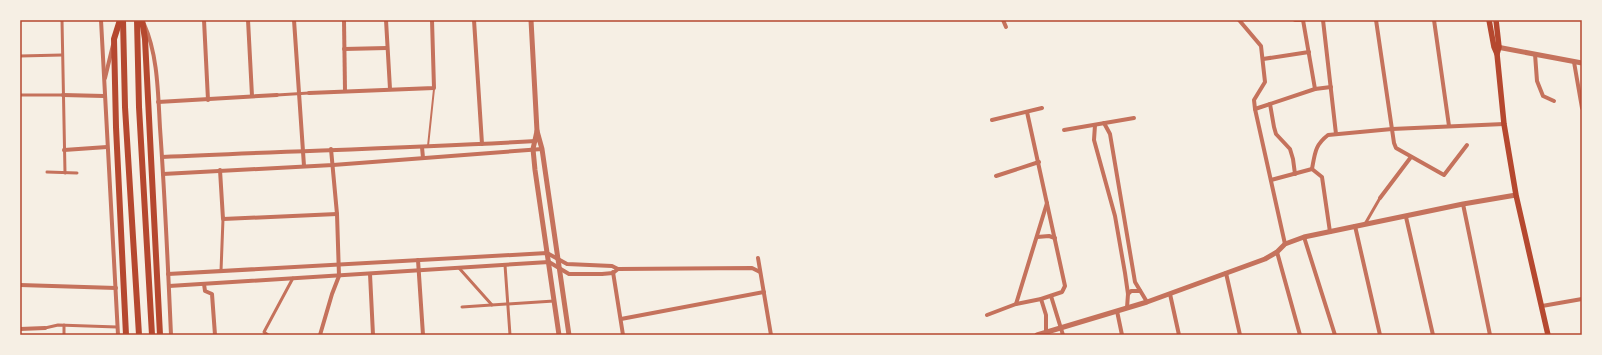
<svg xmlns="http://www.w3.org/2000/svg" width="1602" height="355" font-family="Inter,sans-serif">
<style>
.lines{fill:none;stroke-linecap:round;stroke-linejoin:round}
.service{stroke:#c5725c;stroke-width:2}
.pedestrian{stroke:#c5725c;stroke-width:3}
.minor{stroke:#c5725c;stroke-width:4}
.tertiary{stroke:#c5725c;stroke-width:5}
.secondary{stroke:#b5482f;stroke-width:5.5}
.primary{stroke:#b5482f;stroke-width:6}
.neatline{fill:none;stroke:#b5482f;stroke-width:1.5}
</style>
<rect width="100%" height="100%" fill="#f6efe4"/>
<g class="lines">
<path class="service" d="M428,146L434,89"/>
<g class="pedestrian">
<path d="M62,20L65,173"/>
<path d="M20,56L62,55"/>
<path d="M20,95H63"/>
<path d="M277,95L309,93"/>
<path d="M47,172L77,173"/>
<path d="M1365,224L1380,198"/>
<path d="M505,265L510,335"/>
<path d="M459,268L492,305"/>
<path d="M221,271L223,219"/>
<path d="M462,307L554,301"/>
<path d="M45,328L58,325L117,327"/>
<path d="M64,335V325"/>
<path d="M268,335L264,332L293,278"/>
</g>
<g class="minor">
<path d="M101,20L118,335"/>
<path d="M204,20L208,100"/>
<path d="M248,20L252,96"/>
<path d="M294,20L304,166"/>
<path d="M344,20L345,91"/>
<path d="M386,20L390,89"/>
<path d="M474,20L482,144"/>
<path d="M1003,20L1006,27"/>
<path d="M1239,20L1261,46L1265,82L1254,100L1255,109L1285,244"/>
<path d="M1295,20H1302"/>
<path d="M1303,20L1315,89"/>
<path d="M1323,20L1336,134"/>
<path d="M1376,20L1394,143L1396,148L1444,175L1467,145"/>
<path d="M1434,20L1449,126"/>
<path d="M144,24C158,55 158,94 160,128C165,197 168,266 171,335"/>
<path d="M344,49L387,48"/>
<path d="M1535,54L1537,81L1543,96L1554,101"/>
<path d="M1263,59L1309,52"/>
<path d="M1574,62L1582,108"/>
<path d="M105,78L113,45"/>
<path d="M309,93L434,88L432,20"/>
<path d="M63,95L104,96"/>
<path d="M158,102L277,95"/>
<path d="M1270,104L1274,127L1276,134L1290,149L1293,159L1295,174"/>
<path d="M1255,109L1315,89L1331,87"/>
<path d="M992,120L1042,108"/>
<path d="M1104,123L1110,134L1135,282L1147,302"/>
<path d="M1095,125L1094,140L1115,216L1125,273L1128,294L1127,308"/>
<path d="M1064,130L1134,118"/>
<path d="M422,147L423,158"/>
<path d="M64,150L107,147"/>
<path d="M162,157C287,151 411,148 536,141"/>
<path d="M1312,169C1315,153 1315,145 1328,135L1392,129L1504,124"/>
<path d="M220,170L223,219L337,214"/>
<path d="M163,174L333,165L542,149"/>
<path d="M996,176L1039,162"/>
<path d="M1271,180L1312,169L1322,177L1330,232"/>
<path d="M1380,198L1411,157"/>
<path d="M1463,204L1490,335"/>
<path d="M1406,217L1433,335"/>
<path d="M1355,226L1380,335"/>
<path d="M1037,237L1049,236L1055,238"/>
<path d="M1304,237L1335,335"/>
<path d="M1277,252L1300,335"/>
<path d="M758,258L771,335"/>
<path d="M418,260L423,335"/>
<path d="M613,272L623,335"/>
<path d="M1226,273L1240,335"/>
<path d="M168,274L547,253L567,264L612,266L618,269L752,268L760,272"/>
<path d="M370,274L373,335"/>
<path d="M204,284L205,291L212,294L215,335"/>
<path d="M20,285L116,288"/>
<path d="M169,286L549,262L569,274H602L613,273L618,269"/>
<path d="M1128,294L1131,291H1140"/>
<path d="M1170,294L1179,335"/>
<path d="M1051,296L1063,335"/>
<path d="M1041,299L1046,315V332"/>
<path d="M1016,304L1047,203"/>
<path d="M1542,306L1582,299"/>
<path d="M1117,311L1122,335"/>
<path d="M987,315L1016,304L1041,299L1062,292L1065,286L1027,112"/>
<path d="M621,319L764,292"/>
<path d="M20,329L45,328"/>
<path d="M320,335L332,294L339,276L337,214L331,149"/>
</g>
<g class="tertiary">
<path d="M531,20L537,131L542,149L569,335"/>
<path d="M1497,47L1582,63"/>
<path d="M537,131L533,149L535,170L559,335"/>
<path d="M1037,335L1147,302L1265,259L1277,252L1285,244L1304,237L1463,204L1516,195"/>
</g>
<g class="secondary">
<path d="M1489,20L1494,47L1497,54"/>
<path d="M1496,20L1499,47L1497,54L1504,124L1516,195L1548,335"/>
</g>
<g class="primary">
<path d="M120,20L114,39L116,127L126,335"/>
<path d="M123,20L125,107L139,335"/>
<path d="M137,20L139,107L152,335"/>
<path d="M142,20L145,39L160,335"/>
</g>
</g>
<rect width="1602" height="355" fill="none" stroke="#f6efe4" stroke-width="42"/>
<rect x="21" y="21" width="1560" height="313" class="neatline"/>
</svg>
